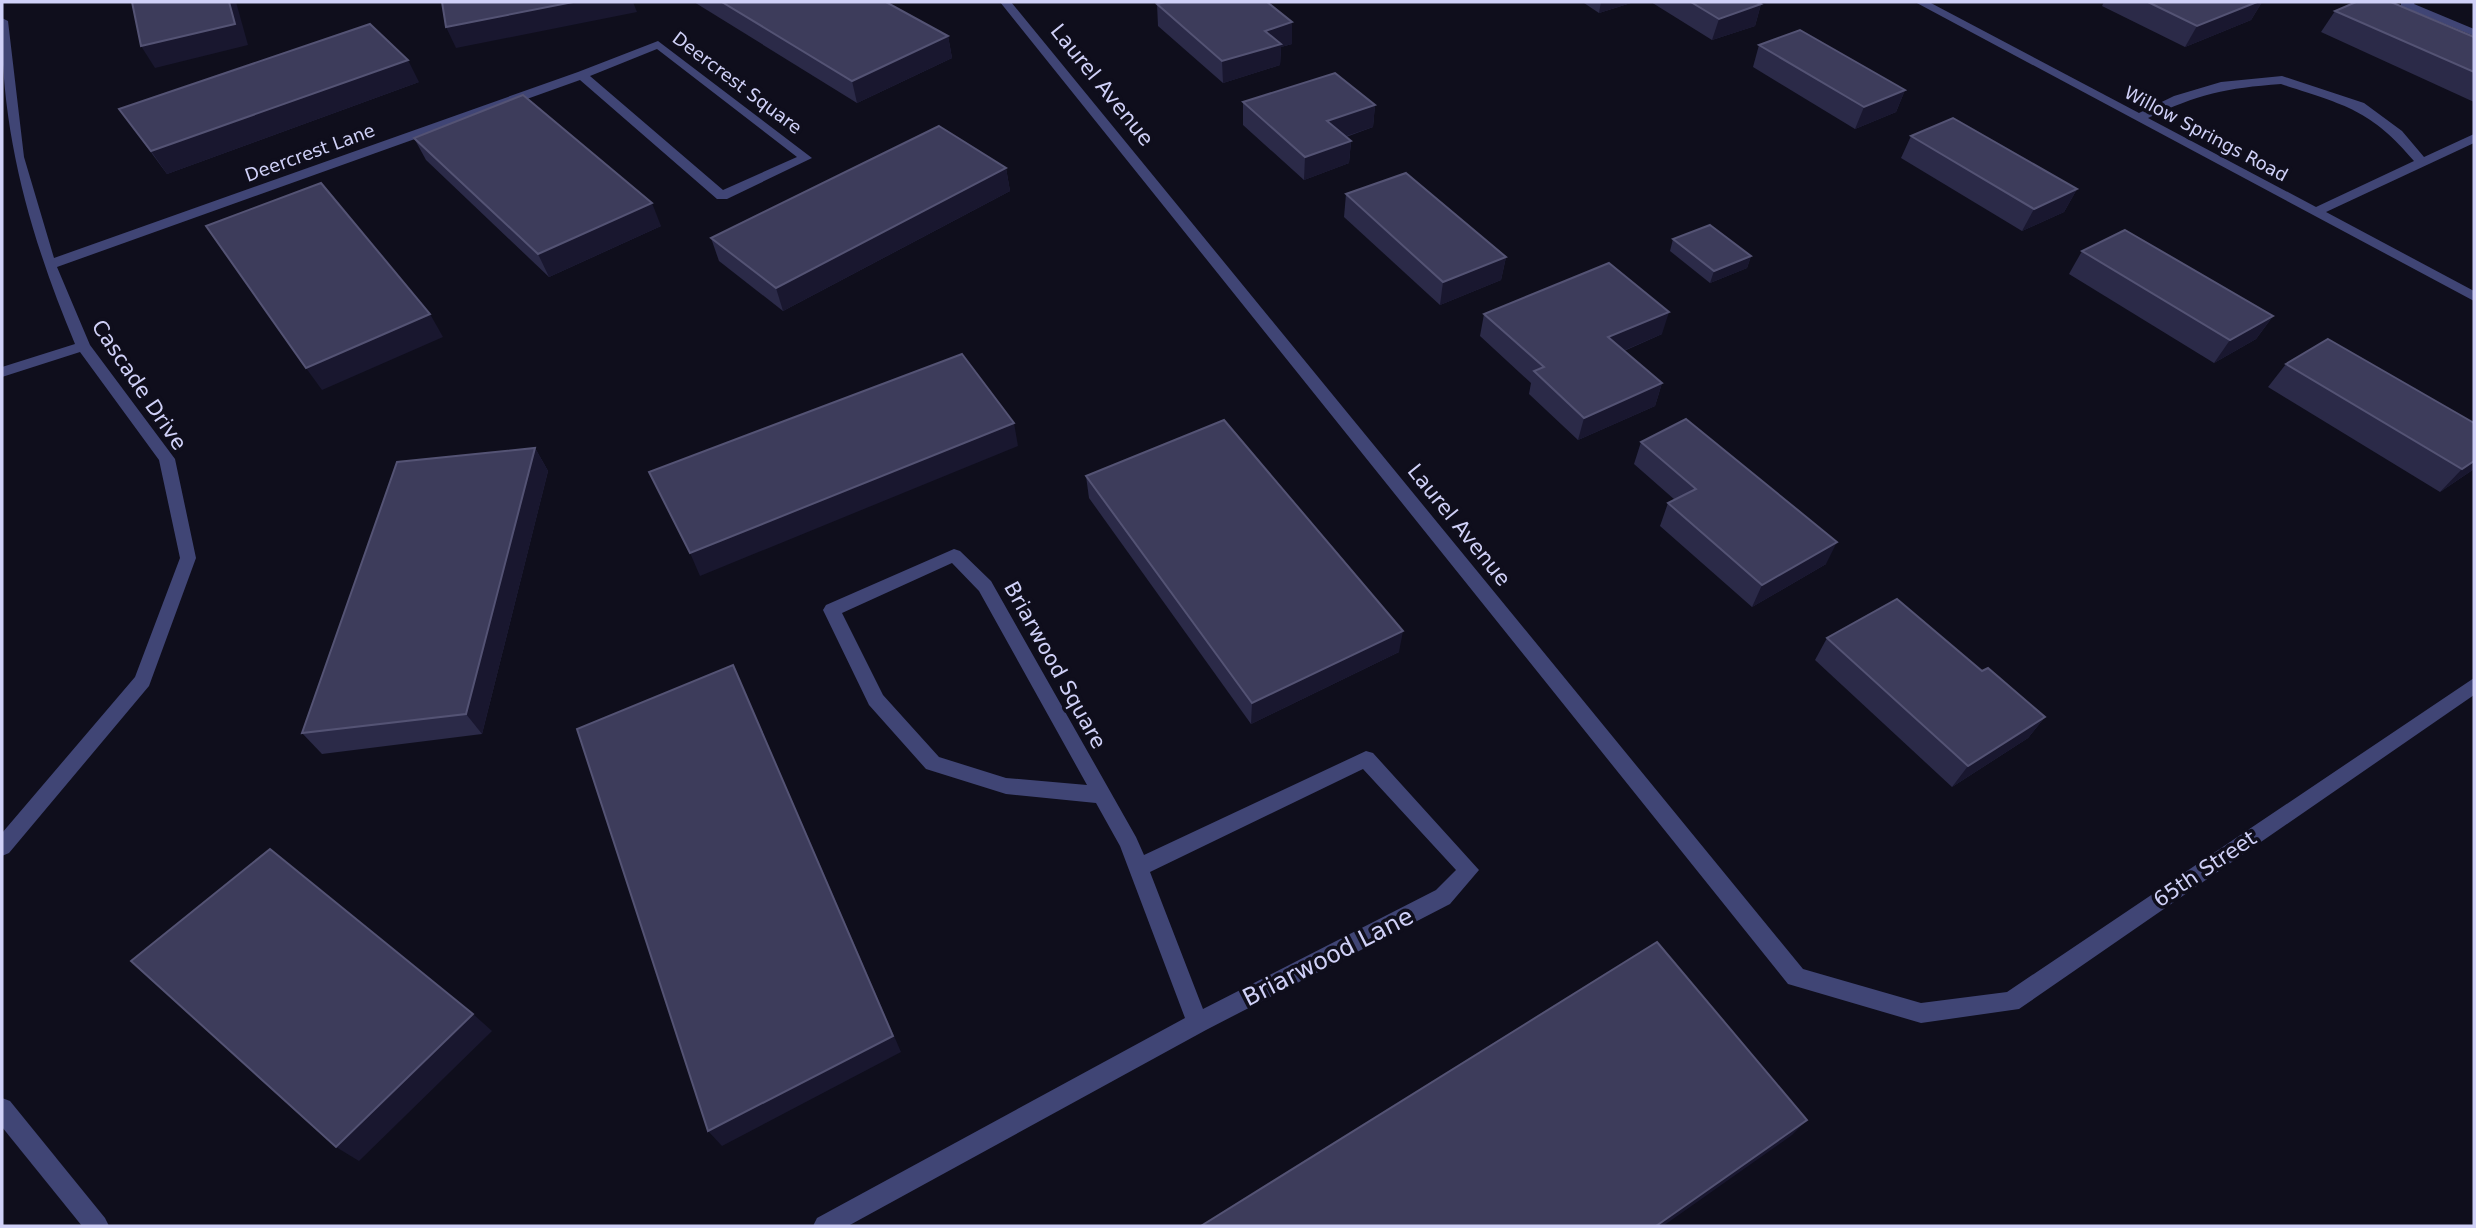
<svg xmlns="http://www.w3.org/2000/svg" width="2476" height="1228" font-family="'DejaVu Sans',sans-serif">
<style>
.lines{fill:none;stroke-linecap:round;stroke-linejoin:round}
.minor{fill:#404575;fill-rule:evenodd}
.wall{fill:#2b2a48}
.shaded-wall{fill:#19172f}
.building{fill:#3d3c5b;stroke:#545374;stroke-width:2}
.labels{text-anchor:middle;stroke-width:7;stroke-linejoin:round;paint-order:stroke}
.far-street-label{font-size:18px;fill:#d0d1f8;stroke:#0f0e1c}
.street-label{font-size:21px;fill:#d0d1f8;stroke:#0f0e1c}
.near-street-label{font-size:24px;fill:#d0d1f8;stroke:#0f0e1c}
</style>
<rect width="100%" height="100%" fill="#0f0e1c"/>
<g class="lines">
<g class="minor">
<path d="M1000,2H1011L1803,969L1921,1003L2007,992L2474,678V695L2019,1009L1921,1023L1788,984Z"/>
<path d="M1915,2H1929L2139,113L2174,96L2221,82L2282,76L2364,103L2402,131L2424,157L2474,134V143L2326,212L2474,291V301ZM2281,84C2342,104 2371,109 2414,161L2316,207L2148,118C2198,94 2226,88 2281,84Z"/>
<path d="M2401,2H2415L2414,4L2474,29V36L2401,6Z"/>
<path d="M2,18L8,21L24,157L54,258L578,72L658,41L812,158L727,199H717L580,80L57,267L90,345L175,459L196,558L149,686L9,853L2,856V833L135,677L180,558L159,460L80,352L2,377V367L75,344C31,239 0,132 2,18ZM657,49L797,157L723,190L590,76Z"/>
<path d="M954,549L960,551L991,581L1136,837L1144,855L1366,751L1373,753L1479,870L1450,904L1206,1030L848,1226H813L817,1218L1185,1018L1120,846L1096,803L1006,794L926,769L869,705L823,610L826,605ZM952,563L979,591L1087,785L1006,778L939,757L883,695L842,613ZM1363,769L1456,870L1436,890L1203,1009L1150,872Z"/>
<path d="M2,1098L10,1101L105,1218L109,1226H82L2,1127Z"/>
</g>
</g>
<g class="wall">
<path d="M694,2H886L948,36L952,58L857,103Z"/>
<path d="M1584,2H1634L1599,13L1584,3Z"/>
<path d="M1651,2H1757L1761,4L1755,26L1712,40Z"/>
<path d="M2104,2H2262L2251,20L2185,47L2102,6Z"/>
<path d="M1157,4L1292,22V44L1281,47L1280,65L1223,83L1158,26Z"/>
<path d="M2335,11L2474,37V102L2321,32Z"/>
<path d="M1759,45L1905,90L1896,112L1855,129L1753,67Z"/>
<path d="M419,82L167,174L119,109Z"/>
<path d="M1243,102L1375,105L1373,127L1346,137L1351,141L1349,163L1304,180L1243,125Z"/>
<path d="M1911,136L2077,189L2064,212L2022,231L1901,158Z"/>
<path d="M414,138L661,226L549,277L426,160Z"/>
<path d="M1006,168L1010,191L783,311L719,261L711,238Z"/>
<path d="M1346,194L1506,257L1501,280L1440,305L1344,217Z"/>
<path d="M1673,239L1751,256L1747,268L1710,283L1670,251Z"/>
<path d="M2082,251L2273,316L2256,339L2214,363L2069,274Z"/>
<path d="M1484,314L1662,334L1624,351L1662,383L1655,406L1578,440L1529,394L1531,383L1480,336Z"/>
<path d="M2286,364L2474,423V469L2440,492L2268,387Z"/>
<path d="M1641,442L1826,564L1752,607L1660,526L1668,503L1675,500L1634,464Z"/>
<path d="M535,448L548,471L482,734L322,754L302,733Z"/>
<path d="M1086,476L1399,652L1251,724L1089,498Z"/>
<path d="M1827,638L1982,671L2045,717L2028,738L1952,787L1815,660Z"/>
</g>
<g class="shaded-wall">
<path d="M229,2H236L248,45L155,68L141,46Z"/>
<path d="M573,2H633L637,12L456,48L446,27Z"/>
<path d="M1601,2H1634L1599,13Z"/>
<path d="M2257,2H2262L2251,20L2185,47L2197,26Z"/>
<path d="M1761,4L1755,26L1712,40L1719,19Z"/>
<path d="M1292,22V44L1281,47L1280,65L1223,83L1222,61L1265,31Z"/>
<path d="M948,36L952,58L857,103L852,81Z"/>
<path d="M408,60L419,82L167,174L151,151Z"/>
<path d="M1905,90L1896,112L1855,129L1864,107Z"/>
<path d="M1375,105L1373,127L1326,143L1327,121Z"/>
<path d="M1351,141L1349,163L1304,180L1305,157Z"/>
<path d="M1006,168L1010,191L783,311L776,288Z"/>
<path d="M2077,189L2064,212L2022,231L2034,209Z"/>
<path d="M652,203L661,226L549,277L538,254Z"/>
<path d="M1751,256L1747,268L1710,283L1714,271Z"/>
<path d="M1506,257L1501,280L1440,305L1443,282Z"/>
<path d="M1669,312L1662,334L1602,360L1608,337Z"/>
<path d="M430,314L443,337L322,390L306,368Z"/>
<path d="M2273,316L2256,339L2214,363L2230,340Z"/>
<path d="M1662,383L1655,406L1578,440L1584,418Z"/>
<path d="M1014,423L1018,446L700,576L690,553Z"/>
<path d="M535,448L548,471L482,734L466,714Z"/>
<path d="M2474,461V469L2440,492L2462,469Z"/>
<path d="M1837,542L1826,564L1752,607L1762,585Z"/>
<path d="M1403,631L1399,652L1251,724L1252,703Z"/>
<path d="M733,665L743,687L901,1052L722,1146L708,1131Z"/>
<path d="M2045,717L2028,738L1952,787L1968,766Z"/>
<path d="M473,1014L492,1031L359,1161L336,1147Z"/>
<path d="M1807,1120L1792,1135L1663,1226H1656Z"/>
</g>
<g class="building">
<path d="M132,2H229L235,24L141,46Z"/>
<path d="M442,2H573L446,27Z"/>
<path d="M722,2H886L948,36L852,81Z"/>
<path d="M1166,2H1267L1292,22L1265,31L1281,44L1222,61L1157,4Z"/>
<path d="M1691,2H1757L1761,4L1719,19Z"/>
<path d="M2148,2H2257L2197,26Z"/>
<path d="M2356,2H2391L2474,37V72L2335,11Z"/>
<path d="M370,24L408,60L151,151L119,109Z"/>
<path d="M1800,30L1905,90L1864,107L1759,45Z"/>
<path d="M1335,73L1375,105L1327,121L1351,141L1305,157L1243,102Z"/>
<path d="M523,95L652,203L538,254L414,138Z"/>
<path d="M1953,118L2077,189L2034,209L1911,136Z"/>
<path d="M939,126L1006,168L776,288L711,238Z"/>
<path d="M1406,173L1506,257L1443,282L1346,194Z"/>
<path d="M321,183L430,314L306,368L206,226Z"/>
<path d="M1710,225L1751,256L1714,271L1673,239Z"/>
<path d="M2125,230L2273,316L2230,340L2082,251Z"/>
<path d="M1609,263L1669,312L1608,337L1662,383L1584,418L1534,371L1544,367L1484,314Z"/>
<path d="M2328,339L2474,423V461L2462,469L2286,364Z"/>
<path d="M962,354L1014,423L690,553L649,472Z"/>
<path d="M1686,419L1837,542L1762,585L1668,503L1696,489L1641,442Z"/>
<path d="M1224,420L1403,631L1252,703L1086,476Z"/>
<path d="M535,448L466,714L302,733L397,462Z"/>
<path d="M1897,599L1982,671L1988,668L2045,717L1968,766L1827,638Z"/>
<path d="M733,665L893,1036L708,1131L577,729Z"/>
<path d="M270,849L473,1014L336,1147L131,961Z"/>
<path d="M1657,942L1807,1120L1656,1226H1201Z"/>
</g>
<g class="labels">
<g class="far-street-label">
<text transform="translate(737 83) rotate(37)" y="6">Deercrest Square</text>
<text transform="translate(2206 134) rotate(28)" y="6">Willow Springs Road</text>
<text transform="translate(310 153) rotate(-20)" y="6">Deercrest Lane</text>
</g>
<g class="street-label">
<text transform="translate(1102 85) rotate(51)" y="7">Laurel Avenue</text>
<text transform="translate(139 385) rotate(56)" y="7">Cascade Drive</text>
<text transform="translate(1459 525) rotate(51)" y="7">Laurel Avenue</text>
<text transform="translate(1055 665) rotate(61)" y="7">Briarwood Square</text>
<text transform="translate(2205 869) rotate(-34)" y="7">65th Street</text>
</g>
<g class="near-street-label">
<text transform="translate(1328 957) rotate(-27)" y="8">Briarwood Lane</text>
</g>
</g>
<rect width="2476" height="1228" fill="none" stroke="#d0d1f8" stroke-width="7"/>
</svg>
